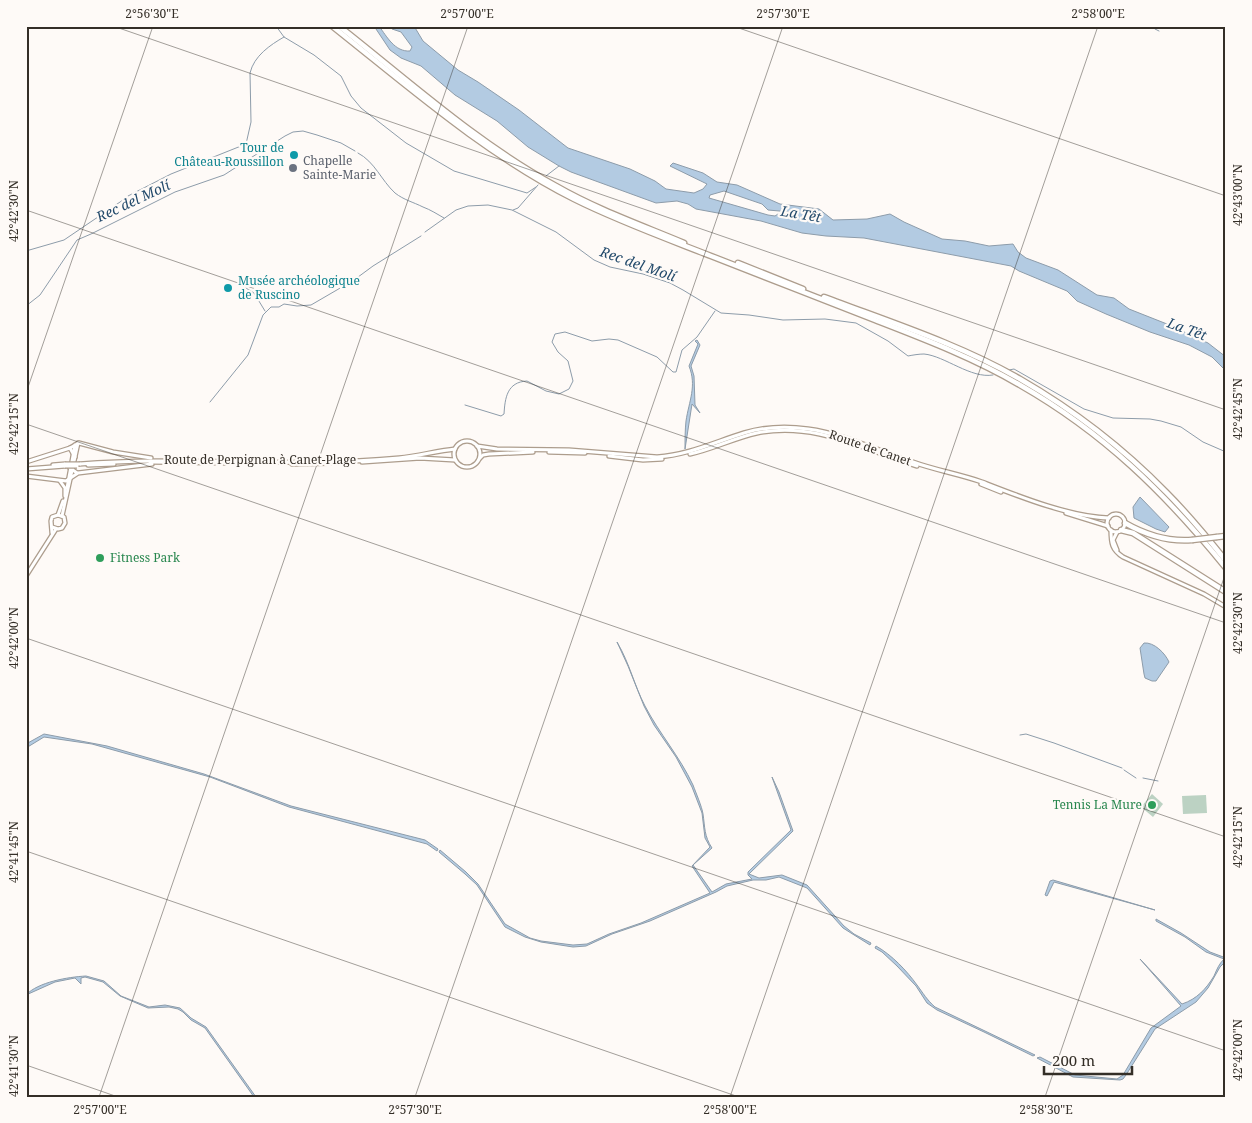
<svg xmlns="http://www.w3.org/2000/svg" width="1252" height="1123" font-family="'Noto Serif',serif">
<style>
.green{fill:#bcd2c3}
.water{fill:#b3cbe2;stroke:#8d9caa;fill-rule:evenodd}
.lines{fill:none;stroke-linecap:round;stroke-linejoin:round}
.stream{stroke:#8d9caa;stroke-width:1}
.tertiary-casing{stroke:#ad9d8d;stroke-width:5.5}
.secondary-casing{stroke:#ad9d8d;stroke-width:5.5}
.trunk-casing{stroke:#ad9d8d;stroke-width:7}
.tertiary{stroke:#fff;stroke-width:3}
.secondary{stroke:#fff;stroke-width:3}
.trunk{stroke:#fff;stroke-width:4.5}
.secondary-bridge-casing{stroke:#ad9d8d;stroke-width:5.5;stroke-linecap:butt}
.trunk-bridge-casing{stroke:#ad9d8d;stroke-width:7;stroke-linecap:butt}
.secondary-bridge{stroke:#fff;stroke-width:3}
.trunk-bridge{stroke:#fff;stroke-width:4.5}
.ticks{fill:none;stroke:#342e27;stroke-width:1;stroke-opacity:0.45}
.culture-dot{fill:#0f9aa8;stroke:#fefaf7;stroke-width:2}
.worship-dot{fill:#6b7280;stroke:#fefaf7;stroke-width:2}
.leisure-dot{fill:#2e9e5b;stroke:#fefaf7;stroke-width:2}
.labels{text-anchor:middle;stroke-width:4.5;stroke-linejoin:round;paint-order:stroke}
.culture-label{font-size:12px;fill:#0d838f;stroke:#fefaf7;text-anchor:end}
.worship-label{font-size:12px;fill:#5b616d;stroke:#fefaf7;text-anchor:start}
.street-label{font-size:12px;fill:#342e27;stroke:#fefaf7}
.leisure-label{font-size:12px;fill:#27864d;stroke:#fefaf7;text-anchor:start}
.water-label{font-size:14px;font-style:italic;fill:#234a6b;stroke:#fefaf7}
.neatline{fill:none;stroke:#342e27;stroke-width:2}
.ticks-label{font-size:12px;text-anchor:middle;fill:#342e27}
</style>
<rect width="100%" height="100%" fill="#fefaf7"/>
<g class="green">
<path d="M1152,794L1163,804L1153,817L1141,807Z"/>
<path d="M1206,795L1207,813L1183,814L1182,796Z"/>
</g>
<g class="water">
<path d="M374,26H379C387,37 395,52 410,51L412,47L401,32L392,29L391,26H414L423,41L458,70L478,82L519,110L568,148L630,169L655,181L666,189L694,193L703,189L707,184L670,166L673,163L703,173L717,182L737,185L780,204L819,209L833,220L867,219L890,214L904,222L942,239L965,241L989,246L1013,244L1018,252L1026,258L1058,270L1097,295L1114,298L1129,309L1167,324L1208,343L1226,357V371L1212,357L1189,345L1150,332L1106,314L1077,301L1067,291L1019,271L1011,266L864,238L826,236L802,233L761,221L696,209L688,204L677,201L656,203L571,172L559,166L528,147L497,121L455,95L421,66L401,58L390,50ZM724,191L762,204L768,210L791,212L794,216L791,217L778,214L775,216L768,215L709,198L710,195Z"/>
<path d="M697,340L700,345L691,366L694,376L695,405L700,413L692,404L685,449C685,440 685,430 686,421C689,401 697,386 689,366L698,344L695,341Z"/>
<path d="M1140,497L1169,527L1165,532L1156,529L1134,518L1133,507Z"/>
<path d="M617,642C630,664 634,685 645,706C659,733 680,757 693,785C696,793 702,807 703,814C705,827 704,836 712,848L693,865L712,892L726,884L752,879L748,875V872L791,830L772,777L779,792L793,831L749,874L759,878L782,875L807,885L844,926L854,934L871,943L870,945L843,928L807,888L779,877L766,880H753L727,886L716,892L650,921L612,934L586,946L573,947L541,942L525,937L505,927L477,885L465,874L439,852L440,850L466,872L478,884L505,924L530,938L541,941L573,945L587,944L609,934L641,923L710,893L692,866L710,847L705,838L702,813L692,787L676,757L654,725L644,706L628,666Z"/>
<path d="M1144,643C1154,642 1165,653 1169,662L1156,681H1152L1145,678L1144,674L1140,648Z"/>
<path d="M44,734L107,746L204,774L291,806L425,840L438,849L437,851L427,844L289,807L210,777L92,744L44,737L26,748V744Z"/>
<path d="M1053,880L1155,910L1054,882L1047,896L1045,895L1050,881Z"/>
<path d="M1156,919L1181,933L1210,952L1226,958V961L1220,967L1208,988L1196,1002L1155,1029L1126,1075L1123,1079L1120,1080L1073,1077L1037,1058L1040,1057L1075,1075L1117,1079L1123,1075L1151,1028L1181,1006L1140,959L1182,1004C1197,999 1206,989 1214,976C1217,969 1219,964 1224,959L1206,952L1185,937L1156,921Z"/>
<path d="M876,946C892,955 907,971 917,985C923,993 927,1000 935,1007L1035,1055L1033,1056L984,1032L937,1010L927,1003L916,986L897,966L882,952L875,948Z"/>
<path d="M86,976L104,981L121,996L149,1007L165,1005L180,1008L191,1018L206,1027L256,1097H254L205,1028L191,1020L183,1012L178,1009L169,1007L148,1008L120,996L103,982L85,977L81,978V984L75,978L55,982L26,995C38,982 68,977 86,976Z"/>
</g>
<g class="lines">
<g class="stream">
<path d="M276,26L284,37L314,55L341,76L351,96L361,108L406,143L454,171L527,193L536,187"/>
<path d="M1155,29L1159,31"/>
<path d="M358,153C375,162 381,180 395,193C404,200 413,202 423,207C431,210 437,214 444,218"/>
<path d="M546,176L559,166"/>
<path d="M128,196L171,174L246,144L251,122L250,73C254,56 270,45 284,37"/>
<path d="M513,210L518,208L538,185"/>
<path d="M425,232L456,210L468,206L488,205L512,210L556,232L594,260L610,267L643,274L670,283L683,290L721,313L749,315L783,320L825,319L856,323L888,341L908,356C913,355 919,354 924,354C945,356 971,379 993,375"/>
<path d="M26,251L64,240L126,198"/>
<path d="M241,285L254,293L265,311"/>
<path d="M26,306L40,295L77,240L91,234L175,192L224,175L285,136L293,132L303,131L317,135L341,143L355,151"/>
<path d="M1009,370L1014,369L1084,409L1113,418L1150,419L1161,421L1181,427L1203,442L1226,452"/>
<path d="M210,402L248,355L263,315L271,307H279L284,304L297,306L311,305L354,280L373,266L421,236"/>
<path d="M465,405L501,416L504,414C505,398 507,382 527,381L546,391L559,394L569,389L573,381L568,361L558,352L552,342L555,334L565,332L592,341L609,339L618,340L657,357L673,372H676L682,350L697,337L715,311"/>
<path d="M1020,735L1026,734L1054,743L1122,768"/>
<path d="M1124,770L1136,778"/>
<path d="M1143,778L1158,781"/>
</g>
<g class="tertiary-casing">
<g id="tertiary">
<path d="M67,488L75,445"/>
<path d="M58,515L63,501"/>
<path d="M62,516L78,443"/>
<path d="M1111,530C1111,543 1112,550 1123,557L1204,594L1226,607"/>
<path d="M52,533L51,521L52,517L58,515L64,517L65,523L62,528L58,529L52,527"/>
<path d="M1117,550L1113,540L1117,532"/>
<path d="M26,576L56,529"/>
</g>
</g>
<g class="secondary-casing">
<g id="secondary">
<circle cx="467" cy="454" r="13"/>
<path d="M477,446L497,449L569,450L657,457C688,455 715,442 744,433C764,427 788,426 808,429C845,434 878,451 913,462C935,470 959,474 982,482C1018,496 1070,517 1109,518"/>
<path d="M70,448L75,457"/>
<path d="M549,452L585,453"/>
<path d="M690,454C713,449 734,438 757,433C815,421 864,450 917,466"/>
<path d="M609,456L643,460L662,459"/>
<path d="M480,458L483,455L489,454L533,452"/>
<path d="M26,462L70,448L79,443L113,452L151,458"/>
<path d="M150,462L231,463"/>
<path d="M362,462L420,458L455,460"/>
<path d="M80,464C186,456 293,468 399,458C418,456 437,451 455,449"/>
<path d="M292,464L341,463"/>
<path d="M53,465L65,464"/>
<path d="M88,465L114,464"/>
<path d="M70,468L77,473"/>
<path d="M26,469L65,466"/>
<path d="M26,476L66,481L78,473L152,464"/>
<path d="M60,481L65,488V496"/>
<path d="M981,484L1001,492"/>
<path d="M1066,513L1108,526"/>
<circle cx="1116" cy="523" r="9"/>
</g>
</g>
<g class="trunk-casing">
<g id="trunk">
<path d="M332,26C409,87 485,154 574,199C618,221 665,238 711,256C766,277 820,299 875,320C924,339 974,358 1020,385C1104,433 1165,493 1226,568"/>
<path d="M339,26C409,81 477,143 556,186C596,209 641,225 684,243"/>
<path d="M738,263L803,289"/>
<path d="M824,297C890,322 959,344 1020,379C1072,409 1124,449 1166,492C1188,514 1207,537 1226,561"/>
<path d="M1125,523C1146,535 1167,542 1192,540"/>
<path d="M1121,530L1133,533L1226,592"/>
<path d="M1217,537L1226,536"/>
</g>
</g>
<use href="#tertiary" class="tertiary"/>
<use href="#secondary" class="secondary"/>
<use href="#trunk" class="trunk"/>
<g class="secondary-bridge-casing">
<g id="secondary-bridge">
<path d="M65,464H80"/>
<path d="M65,466H77"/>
</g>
</g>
<g class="trunk-bridge-casing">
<path id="trunk-bridge" d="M1192,540L1217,537"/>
</g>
<use href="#secondary-bridge" class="secondary-bridge"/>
<use href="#trunk-bridge" class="trunk-bridge"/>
</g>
<path class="ticks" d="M113,26L1226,410M733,26L1226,196M26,210L1226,623M26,393L153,26M26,424L1226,837M26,638L1226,1051M26,851L739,1097M26,1065L118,1097M99,1097L468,26M415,1097L783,26M730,1097L1098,26M1045,1097L1226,572"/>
<g class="culture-dot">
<circle cx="294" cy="155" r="5"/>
<circle cx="228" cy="288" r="5"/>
</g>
<circle class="worship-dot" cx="293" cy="168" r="5"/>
<g class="leisure-dot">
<circle cx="100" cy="558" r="5"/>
<circle cx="1152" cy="805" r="5"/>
</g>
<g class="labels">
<g class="culture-label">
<text x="284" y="152">Tour de<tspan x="284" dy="14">Château-Roussillon</tspan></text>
<text x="238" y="285" text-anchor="start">Musée archéologique<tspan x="238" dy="14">de Ruscino</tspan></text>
</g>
<g class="worship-label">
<text x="303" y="165">Chapelle<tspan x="303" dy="14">Sainte-Marie</tspan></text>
</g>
<g class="street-label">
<text transform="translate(870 448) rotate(19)" y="4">Route de Canet</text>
<text x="260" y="464">Route de Perpignan à Canet-Plage</text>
</g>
<g class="leisure-label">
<text x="110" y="562">Fitness Park</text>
<text x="1142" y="809" text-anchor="end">Tennis La Mure</text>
</g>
<g class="water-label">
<text transform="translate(133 201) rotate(-25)" y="5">Rec del Molí</text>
<text transform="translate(801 214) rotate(10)" y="5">La Têt</text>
<text transform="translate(638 264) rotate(19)" y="5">Rec del Molí</text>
<text transform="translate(1187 329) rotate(20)" y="5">La Têt</text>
</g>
</g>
<rect width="1252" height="1123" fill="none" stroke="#fefaf7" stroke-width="55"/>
<path d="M1044 1066v8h88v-8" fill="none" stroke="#342e27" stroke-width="2.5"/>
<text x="1052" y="1066" font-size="15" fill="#342e27" stroke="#fefaf7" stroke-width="4" paint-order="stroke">200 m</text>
<rect x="28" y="28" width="1196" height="1068" class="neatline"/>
<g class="ticks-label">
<text x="152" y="18">2°56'30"E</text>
<text x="467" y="18">2°57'00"E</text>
<text x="783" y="18">2°57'30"E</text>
<text x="1098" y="18">2°58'00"E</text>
<text transform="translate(1238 195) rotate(-90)" y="4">42°43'00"N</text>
<text transform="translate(14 211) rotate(-90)" y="4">42°42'30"N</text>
<text transform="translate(1238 409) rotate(-90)" y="4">42°42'45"N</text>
<text transform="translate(14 424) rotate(-90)" y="4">42°42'15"N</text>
<text transform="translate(1238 623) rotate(-90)" y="4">42°42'30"N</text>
<text transform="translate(14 638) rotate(-90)" y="4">42°42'00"N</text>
<text transform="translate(1238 837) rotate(-90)" y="4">42°42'15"N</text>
<text transform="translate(14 852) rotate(-90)" y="4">42°41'45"N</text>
<text transform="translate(1238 1050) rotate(-90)" y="4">42°42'00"N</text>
<text transform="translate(14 1066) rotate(-90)" y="4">42°41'30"N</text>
<text x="100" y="1114">2°57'00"E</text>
<text x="415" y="1114">2°57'30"E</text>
<text x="730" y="1114">2°58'00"E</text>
<text x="1046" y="1114">2°58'30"E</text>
</g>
</svg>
